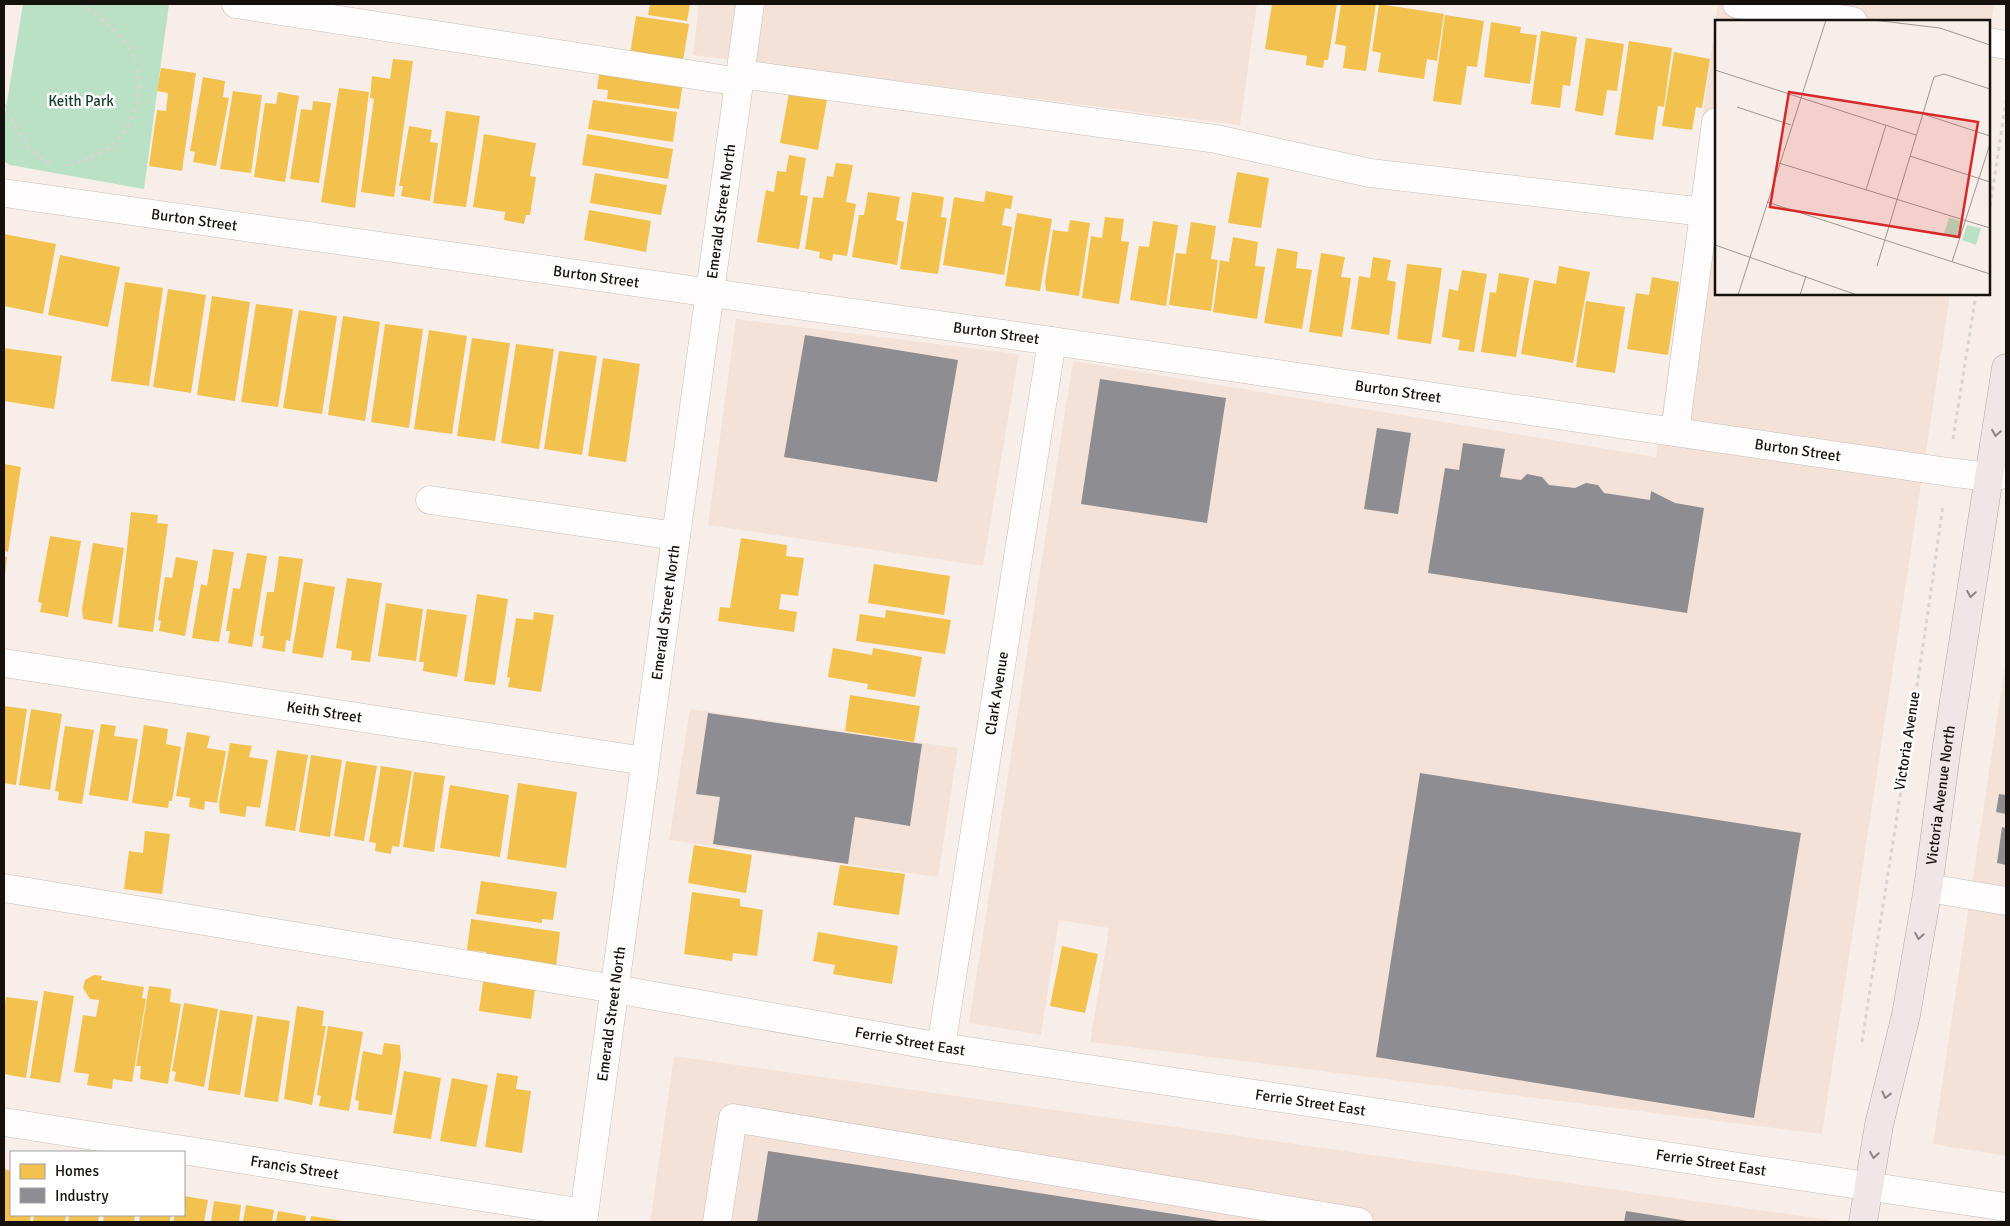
<svg xmlns="http://www.w3.org/2000/svg" width="2010" height="1226" font-family="Signika,sans-serif">
<style>
.built{fill:#f4e2d8}
.green{fill:#bae1c5}
.homes{fill:#f2c14e}
.industry{fill:#8d8d92}
.lines{fill:none;stroke-linecap:round;stroke-linejoin:round}
.minor-casing{stroke:#c6beba;stroke-width:29}
.major-casing{stroke:#b6a3a4;stroke-width:29}
.path{stroke:#d8d4d3;stroke-width:3;stroke-dasharray:4 4;stroke-linecap:butt}
.minor{stroke:#fefcfc;stroke-width:28}
.major{stroke:#f0e6e7;stroke-width:28}
.oneway{stroke:#8e8685}
.labels{text-anchor:middle;stroke-width:5;stroke-linejoin:round;paint-order:stroke}
.park-label{font-size:15px;fill:#143e28;stroke:#fff}
.street-label{font-size:15px;fill:#17110e;stroke:#fff}
.inset-road{fill:none;stroke:#9e9691;stroke-width:1}
.view{fill:#d62828;fill-opacity:0.15;stroke:#d62828;stroke-width:2.5}
.inset-edge{fill:none;stroke:#17110e;stroke-width:2.5}
</style>
<rect width="100%" height="100%" fill="#f8eee9"/>
<g class="built">
<path d="M699,4H1257L1240,125L693,55Z"/>
<path d="M1718,4H1994L1989,41V21H1716V294H1950L1822,1134L1090,1042L1109,928L1059,920L1041,1035L969,1023L1073,361L1656,457Z"/>
<path d="M736,319L1019,354L983,566L708,525Z"/>
<path d="M2006,659V1156L1933,1144Z"/>
<path d="M690,709L958,748L938,877L669,840Z"/>
<path d="M674,1056L1830,1220V1222H650Z"/>
</g>
<path class="green" d="M23,4H169L144,189L10,165L4,161V120Z"/>
<g class="homes">
<path d="M650,4H690L687,21L648,15Z"/>
<path d="M1272,4H1337L1328,60H1324L1323,68L1306,65L1307,56L1265,49Z"/>
<path d="M1341,4H1376L1366,71L1343,68L1346,46L1335,44Z"/>
<path d="M1379,4L1444,14L1437,61L1427,59L1424,79L1378,72L1381,53L1372,51Z"/>
<path d="M1445,15L1484,21L1477,67L1467,66L1461,105L1433,101Z"/>
<path d="M636,16L689,24L683,61L630,54Z"/>
<path d="M1491,22L1521,27L1520,33L1537,35L1530,84L1484,77Z"/>
<path d="M1541,31L1577,37L1570,86L1563,85L1560,108L1531,104Z"/>
<path d="M1586,38L1624,44L1617,91L1607,90L1603,116L1575,111Z"/>
<path d="M1629,41L1672,48L1664,107L1658,106L1653,140L1615,135Z"/>
<path d="M1674,52L1710,59L1702,108L1696,107L1692,130L1662,126Z"/>
<path d="M393,59L413,61L394,197L361,192L374,99L370,98L372,76L390,79Z"/>
<path d="M161,68L196,73L182,171L149,166L157,110L166,111L168,93L157,91Z"/>
<path d="M600,69L683,82L679,109L607,99L608,90L597,89Z"/>
<path d="M203,77L225,81L223,97L229,98L216,166L193,162L195,152L190,151Z"/>
<path d="M790,87L828,94L818,150L780,143Z"/>
<path d="M339,88L369,92L355,208L321,202Z"/>
<path d="M233,91L262,95L251,173L220,169Z"/>
<path d="M278,92L299,96L285,182L254,177L265,103L276,104Z"/>
<path d="M593,100L677,112L673,142L588,129Z"/>
<path d="M313,101L331,103L319,183L290,179L301,109L312,110Z"/>
<path d="M446,111L480,116L466,207L433,203Z"/>
<path d="M409,126L432,130L430,142L438,143L430,201L401,196L403,186H399Z"/>
<path d="M484,134L536,143L530,176L536,177L530,215H526L524,224L504,220L505,212L473,207Z"/>
<path d="M587,134L673,149L668,179L582,165Z"/>
<path d="M789,155L806,158L800,195L808,196L799,249L757,242L766,190L774,192L777,171L786,172Z"/>
<path d="M836,163L853,165L846,202L856,204L847,256L833,254L832,261L819,258L820,252L805,249L813,197L823,198L827,176L833,177Z"/>
<path d="M1237,172L1269,178L1261,228L1228,223Z"/>
<path d="M595,173L667,185L661,215L590,203Z"/>
<path d="M986,191L1013,196L1011,209L1005,208L1002,225L1012,227L1004,275L943,265L954,197L984,202Z"/>
<path d="M868,192L900,197L896,220L904,222L897,265L852,257L859,215H864Z"/>
<path d="M912,192L944,197L941,217L947,218L938,274L900,269Z"/>
<path d="M589,210L651,221L646,252L584,240Z"/>
<path d="M1017,213L1052,219L1040,291L1005,286Z"/>
<path d="M1105,217L1124,219L1121,241L1129,242L1119,304L1082,298L1091,236L1102,238Z"/>
<path d="M1070,220L1090,223L1079,296L1046,291L1045,282L1053,230L1068,232Z"/>
<path d="M1153,221L1178,225L1166,306L1130,300L1139,246L1149,247Z"/>
<path d="M1191,222L1216,226L1211,259L1218,260L1211,311L1169,305L1176,253L1186,254Z"/>
<path d="M4,234L56,244L43,314L4,306Z"/>
<path d="M1233,237L1258,242L1255,266L1265,267L1257,319L1213,312L1220,260L1229,262Z"/>
<path d="M1277,248L1298,252L1296,268L1312,270L1302,329L1264,323Z"/>
<path d="M1321,253L1345,257L1341,277L1351,278L1342,337L1309,332Z"/>
<path d="M60,255L120,267L108,327L48,315Z"/>
<path d="M1373,257L1391,260L1387,280L1396,282L1389,335L1351,329L1359,276L1370,278Z"/>
<path d="M1407,264L1442,268L1431,344L1397,339Z"/>
<path d="M1559,266L1590,272L1573,363L1521,354L1534,280L1556,284Z"/>
<path d="M1462,270L1487,274L1474,352L1458,350L1460,340L1442,337L1449,289L1458,291Z"/>
<path d="M1499,273L1529,278L1516,357L1481,352L1490,292L1496,293Z"/>
<path d="M1652,277L1679,282L1668,355L1627,349L1636,293L1649,295Z"/>
<path d="M125,282L163,288L149,386L111,381Z"/>
<path d="M168,289L206,295L191,393L153,387Z"/>
<path d="M212,296L250,302L235,401L197,395Z"/>
<path d="M1586,301L1625,307L1615,373L1576,367Z"/>
<path d="M256,304L293,309L278,407L241,402Z"/>
<path d="M299,310L337,316L322,414L283,408Z"/>
<path d="M343,316L380,322L365,421L328,415Z"/>
<path d="M385,324L423,329L409,428L371,422Z"/>
<path d="M429,330L467,336L452,434L414,429Z"/>
<path d="M472,338L510,343L495,441L457,436Z"/>
<path d="M516,344L554,349L539,449L501,443Z"/>
<path d="M4,348L62,356L54,409L4,401Z"/>
<path d="M559,351L597,356L582,455L544,449Z"/>
<path d="M603,358L640,364L626,462L588,456Z"/>
<path d="M4,464L21,467L8,552L4,551Z"/>
<path d="M131,512L158,515L157,523L168,524L153,632L118,627Z"/>
<path d="M50,536L81,541L68,617L40,612L42,603L38,602Z"/>
<path d="M741,538L787,545L786,556L804,558L798,596L781,594L779,609L797,612L794,632L718,621L720,607L730,608Z"/>
<path d="M93,543L124,548L112,624L83,619L82,609Z"/>
<path d="M213,549L234,552L219,642L192,638L201,584L207,586Z"/>
<path d="M247,553L267,556L252,647L228,643L230,631H226L233,588L240,589Z"/>
<path d="M4,556L7,557L5,574H4Z"/>
<path d="M279,556L303,559L290,641L286,640L285,652L262,648L264,636H260L267,592H274Z"/>
<path d="M176,557L198,561L185,636L159,631L161,621L158,620L165,577L172,578Z"/>
<path d="M874,564L950,576L944,615L868,603Z"/>
<path d="M347,578L382,583L370,662L351,660L352,651L336,648Z"/>
<path d="M304,582L335,587L323,658L292,653Z"/>
<path d="M477,594L508,599L495,685L464,681Z"/>
<path d="M386,603L423,609L416,661L378,656Z"/>
<path d="M427,609L467,615L457,677L423,671L424,662H419Z"/>
<path d="M886,610L951,620L945,654L856,641L860,614L885,618Z"/>
<path d="M534,612L554,615L541,692L508,687L510,678L507,677L516,618L533,620Z"/>
<path d="M833,648L872,655L873,648L922,657L915,697L867,689L868,684L828,677Z"/>
<path d="M850,695L920,706L914,742L845,731Z"/>
<path d="M4,706L27,709L16,785L4,783Z"/>
<path d="M31,709L62,714L50,790L19,785Z"/>
<path d="M101,724L116,726L114,736L138,739L128,801L89,795Z"/>
<path d="M144,725L168,729L166,744L181,747L172,801H169L168,808L132,803Z"/>
<path d="M65,726L94,730L82,804L58,800L59,792L55,791Z"/>
<path d="M187,732L210,736L207,748L226,751L217,803L205,801L204,810L189,807L190,798L176,796Z"/>
<path d="M230,743L252,746L249,757L268,760L260,808L247,806L245,817L220,813L219,803Z"/>
<path d="M277,750L308,755L295,831L265,826Z"/>
<path d="M311,755L342,760L330,837L299,832Z"/>
<path d="M346,761L377,766L364,841L334,836Z"/>
<path d="M381,766L412,771L399,847L392,846L391,854L375,851L376,843L369,842Z"/>
<path d="M414,772L445,776L434,852L403,847Z"/>
<path d="M518,783L577,792L566,868L507,859Z"/>
<path d="M450,785L509,795L500,857L440,848Z"/>
<path d="M145,831L170,834L162,894L124,889L129,851L143,853Z"/>
<path d="M694,845L752,855L746,893L688,883Z"/>
<path d="M840,865L905,874L899,915L833,905Z"/>
<path d="M481,881L557,892L553,920L542,919V923L476,914Z"/>
<path d="M692,892L740,899V906L763,910L757,956L733,953L732,961L684,954Z"/>
<path d="M471,919L560,932L556,967L486,957V952L467,950Z"/>
<path d="M818,932L898,946L892,984L833,974L835,965L813,961Z"/>
<path d="M1062,946L1098,954L1085,1013L1050,1006Z"/>
<path d="M94,975L102,976L101,980L144,987L142,998L146,999L132,1082L113,1079L112,1089L87,1085L89,1074L74,1072L83,1015L96,1017L99,1000L90,999L83,988L85,980Z"/>
<path d="M484,975L536,982L531,1019L479,1011Z"/>
<path d="M149,986L171,989L170,1002L181,1004L168,1084L140,1079L141,1066H136Z"/>
<path d="M44,991L74,996L60,1083L30,1078Z"/>
<path d="M6,997L38,1001L26,1078L4,1074V1013Z"/>
<path d="M184,1003L218,1009L204,1087L174,1081L176,1072L172,1071Z"/>
<path d="M297,1006L324,1011L322,1026H326L312,1105L284,1099Z"/>
<path d="M220,1010L253,1015L240,1095L208,1090Z"/>
<path d="M257,1016L290,1021L278,1102L244,1097Z"/>
<path d="M328,1026L363,1032L349,1111L319,1106L321,1096L317,1095Z"/>
<path d="M384,1043L400,1045L401,1058L392,1115L358,1110L359,1101L355,1100L363,1051L382,1055Z"/>
<path d="M404,1071L441,1078L431,1139L393,1133Z"/>
<path d="M497,1073L518,1076L516,1089L531,1091L522,1153L485,1147Z"/>
<path d="M452,1078L488,1085L476,1147L440,1141Z"/>
<path d="M4,1169L11,1171V1215H31L30,1222H4Z"/>
<path d="M184,1196L208,1200L204,1222H173L175,1215H184Z"/>
<path d="M214,1201L241,1205L239,1222H211Z"/>
<path d="M246,1205L274,1210L272,1222H243Z"/>
<path d="M278,1211L306,1216L305,1222H276Z"/>
<path d="M34,1215H66L65,1222H33Z"/>
<path d="M69,1215H99L98,1222H68Z"/>
<path d="M104,1215H135L134,1222H103Z"/>
<path d="M140,1215H171L170,1222H139Z"/>
<path d="M311,1216L343,1221V1222H310Z"/>
</g>
<g class="industry">
<path d="M805,335L958,360L937,482L784,457Z"/>
<path d="M1100,379L1226,398L1207,523L1081,504Z"/>
<path d="M1377,428L1411,433L1398,514L1364,509Z"/>
<path d="M1463,443L1505,449L1500,477L1521,480L1527,474L1542,477L1549,485L1575,488L1586,483L1598,485L1604,493L1650,500L1651,491L1675,503L1704,508L1687,613L1428,573L1445,468L1459,470Z"/>
<path d="M708,713L922,744L910,826L855,817L848,864L713,844L720,797L696,794Z"/>
<path d="M1420,773L1801,833L1754,1118L1376,1057Z"/>
<path d="M1999,794L2006,795V814L1996,812Z"/>
<path d="M2002,827L2006,828V865L1997,863Z"/>
<path d="M768,1151L1219,1221V1222H757Z"/>
<path d="M1626,1211L1688,1221V1222H1624Z"/>
</g>
<g class="lines">
<g class="minor-casing">
<g id="minor">
<path d="M236,4L740,82"/>
<path d="M1737,4L1853,21"/>
<path d="M1989,42L2006,45"/>
<path d="M741,74L1216,139L1370,173L1704,212"/>
<path id="s1" d="M4,193L1052,341L1948,472L1989,477L2006,474"/>
<path d="M1675,432L1716,122"/>
<path d="M430,500L676,536"/>
<path id="s2" d="M4,663L645,761"/>
<path id="s3" d="M4,888L615,989L941,1047L2006,1207"/>
<path d="M1928,888L2006,901"/>
<path id="s4" d="M941,1047L1052,341"/>
<path id="s5" d="M4,1122L584,1213"/>
<path id="s6" d="M583,1222L676,536L750,4"/>
<path d="M717,1222L733,1118L1359,1222"/>
</g>
</g>
<g class="major-casing">
<g id="major">
<path id="s7" d="M1863,1222L1879,1125L1906,1015L1928,888L1947,746L2006,368"/>
</g>
</g>
<g class="path">
<path d="M4,104C14,124 27,156 51,163"/>
<path d="M69,165C75,165 81,161 87,159C97,155 109,149 117,141C139,118 147,76 129,48C117,29 98,17 81,4"/>
<path d="M1989,214L2006,101"/>
<path d="M1953,439L1976,294"/>
<path d="M1862,1042C1889,863 1919,684 1943,504"/>
</g>
<use href="#minor" class="minor"/>
<use href="#major" class="major"/>
</g>
<defs><path id="oneway-chevron" d="M-2-3.5L2.5 0L-2 3.5" fill="none" stroke-width="1.6" stroke-linecap="round" stroke-linejoin="round" transform="scale(1.25)"/></defs>
<g class="oneway">
<use href="#oneway-chevron" transform="translate(1996 433) rotate(99)"/>
<use href="#oneway-chevron" transform="translate(1971 594) rotate(99)"/>
<use href="#oneway-chevron" transform="translate(1919 936) rotate(100)"/>
<use href="#oneway-chevron" transform="translate(1886 1095) rotate(104)"/>
<use href="#oneway-chevron" transform="translate(1874 1155) rotate(99)"/>
</g>
<g class="labels">
<g class="park-label">
<text x="81" y="106">Keith Park</text>
</g>
<g class="street-label">
<text dy="5" stroke="none"><textPath href="#s6" startOffset="1020">Emerald Street North</textPath></text>
<text dy="5" stroke="none"><textPath href="#s1" startOffset="192">Burton Street</textPath></text>
<text dy="5" stroke="none"><textPath href="#s1" startOffset="598">Burton Street</textPath></text>
<text dy="5" stroke="none"><textPath href="#s1" startOffset="1002">Burton Street</textPath></text>
<text dy="5" stroke="none"><textPath href="#s1" startOffset="1408">Burton Street</textPath></text>
<text dy="5" stroke="none"><textPath href="#s1" startOffset="1812">Burton Street</textPath></text>
<text dy="5" stroke="none"><textPath href="#s6" startOffset="615">Emerald Street North</textPath></text>
<text dy="5" stroke="none"><textPath href="#s4" startOffset="358">Clark Avenue</textPath></text>
<text dy="5" stroke="none"><textPath href="#s2" startOffset="324">Keith Street</textPath></text>
<text transform="translate(1907 741) rotate(-81)" y="5">Victoria Avenue</text>
<text dy="5" stroke="none"><textPath href="#s7" startOffset="434">Victoria Avenue North</textPath></text>
<text dy="5" stroke="none"><textPath href="#s6" startOffset="210">Emerald Street North</textPath></text>
<text dy="5" stroke="none"><textPath href="#s3" startOffset="919">Ferrie Street East</textPath></text>
<text dy="5" stroke="none"><textPath href="#s3" startOffset="1324">Ferrie Street East</textPath></text>
<text dy="5" stroke="none"><textPath href="#s3" startOffset="1729">Ferrie Street East</textPath></text>
<text dy="5" stroke="none"><textPath href="#s5" startOffset="294">Francis Street</textPath></text>
</g>
</g>
<g transform="translate(1715 20)">
<rect width="275" height="275" fill="#f8eee9"/>
<path d="M234,197L247,202L242,219L229,214ZM252,205L266,208L261,225L247,220Z" fill="#bae1c5"/>
<path class="inset-road" d="M158,0L225,8L275,25M0,50L201,115M22,87L76,105M208,94L275,116M195,136L275,162M64,143L275,208M151,170L171,105M52,182L275,254M0,225L142,275M237,242L275,124M162,246L219,57L229,54L275,69M23,275L111,0M85,275L91,256"/>
<path class="view" d="M74,72L263,102L244,217L55,187Z"/>
<rect width="275" height="275" class="inset-edge"/>
</g>
<rect width="2010" height="1226" fill="none" stroke="#17110e" stroke-width="10"/>
<rect x="10" y="1151" width="175" height="65" fill="#ffffff" stroke="#a2a09f"/>
<rect x="20" y="1164" width="25" height="15" fill="#f2c14e" stroke="#a2a09f"/>
<text x="55" y="1176" font-size="15" fill="#17110e">Homes</text>
<rect x="20" y="1188" width="25" height="15" fill="#8d8d92" stroke="#a2a09f"/>
<text x="55" y="1201" font-size="15" fill="#17110e">Industry</text>
</svg>
